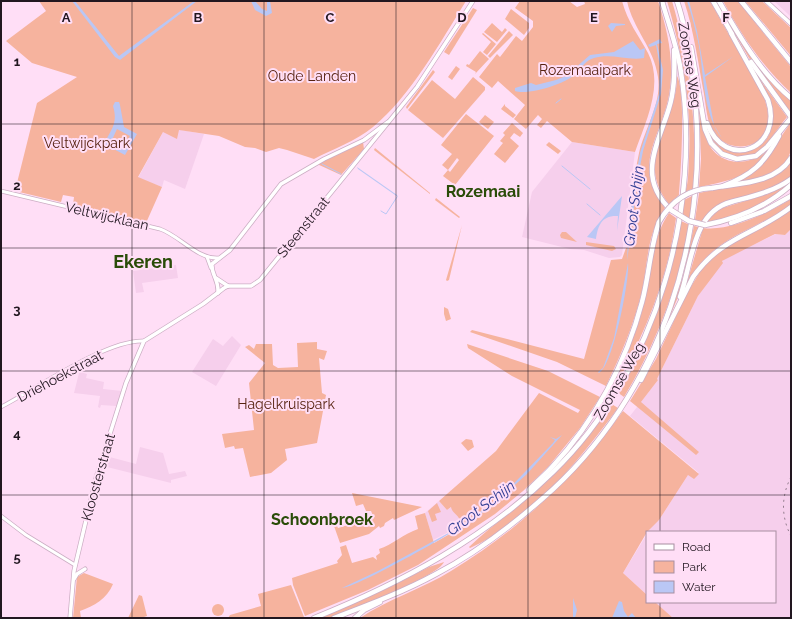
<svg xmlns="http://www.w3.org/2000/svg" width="792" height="619" font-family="Raleway,sans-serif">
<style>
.built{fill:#f6cfec}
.green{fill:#f6b39e}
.water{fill:#bac7f5;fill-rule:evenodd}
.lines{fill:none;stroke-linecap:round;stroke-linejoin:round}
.stream{stroke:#bac7f5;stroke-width:1}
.minor-casing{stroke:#ccaec4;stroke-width:4.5}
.major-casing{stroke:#ccaec4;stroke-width:5}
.highway-casing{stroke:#ccaec4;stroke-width:6}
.minor{stroke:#fff;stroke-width:3}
.major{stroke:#fff;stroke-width:3.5}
.highway{stroke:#fff;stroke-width:4.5}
.rail{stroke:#947d8e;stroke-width:1;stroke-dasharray:2 4;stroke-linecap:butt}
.highway-bridge-casing{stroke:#ccaec4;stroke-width:6;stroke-linecap:butt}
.highway-bridge{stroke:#fff;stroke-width:4.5}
.grid{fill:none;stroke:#221720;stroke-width:1;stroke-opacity:0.55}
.labels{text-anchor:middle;stroke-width:4;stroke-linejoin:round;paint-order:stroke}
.street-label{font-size:14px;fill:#221720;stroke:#ffdef6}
.park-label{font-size:14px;fill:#572210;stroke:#ffdef6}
.water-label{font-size:15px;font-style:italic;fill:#323f94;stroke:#ffdef6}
.quarter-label{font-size:16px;font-weight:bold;fill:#2a4c08;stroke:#ffdef6}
.district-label{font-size:18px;font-weight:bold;fill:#2a4c08;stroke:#ffdef6}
.grid-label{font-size:13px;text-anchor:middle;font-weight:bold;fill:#221720;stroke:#ffdef6;stroke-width:4;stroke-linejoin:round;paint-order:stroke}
</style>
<rect width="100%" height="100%" fill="#ffdef6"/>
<g class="built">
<path d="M774,1H791V17L789,15Z"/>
<path d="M175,129L204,134L185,189L164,180L162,187L138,178L163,132Z"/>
<path d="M572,142L635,152L622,255L620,257L609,258L584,250L570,249L522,237L532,192Z"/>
<path d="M791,229V618H673L655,602H775V532H648L652,525L659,520L688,475L699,473L630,416L658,380L657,379L698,296L724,259L776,234L785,235Z"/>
<path d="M176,265L178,278L142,283L144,292L136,293L133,271Z"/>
<path d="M232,336L241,345L216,386L192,372L213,339L223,346Z"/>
<path d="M78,368L80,372L87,374L86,378L104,382L103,389L122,391L116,406L101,405L100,408L98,407L100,396L74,393L79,373L76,369Z"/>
<path d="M140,447L163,453L169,474L185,471L187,476L171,480V483L103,466L106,456L136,464Z"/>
<path d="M439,501L447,510L453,506L466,523L433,540L425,513Z"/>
<path d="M647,534V595L623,573Z"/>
</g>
<g class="green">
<path d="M39,1H466C441,41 410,97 373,127C356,141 333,149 314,159L287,150L279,148L266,152L255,148L245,147L219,136L179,130L177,139L163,132L138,177L162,187L146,223L73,205L74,197L63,195L61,202L15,191L37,103L77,77L32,63L6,41L46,11Z"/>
<path d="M520,1H569L577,7L585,4L584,1H622C628,23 638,34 648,53C664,85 646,121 635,152L572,142L547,121L541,128L537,125L542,119L538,115L526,129L514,119L525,105L498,81L492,88L479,77L497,54L500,57L516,36L522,41L533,27V21L515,8Z"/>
<path d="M627,1H658C667,28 674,59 670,88C665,134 629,163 665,208C647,233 648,262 642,291C634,324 621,355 606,386L557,362L470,332L472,330L584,359L611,260L622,259L626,248H628C631,216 632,184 639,153C645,128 662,103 658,77C654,48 633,29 627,1Z"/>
<path d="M667,1H672C690,63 697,124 694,188L685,192C689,182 688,170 689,159C692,105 682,52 667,1Z"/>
<path d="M684,1H710L763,95C767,105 770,116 767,128C759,152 726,152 713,132C707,122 706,106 704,94C698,63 694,31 684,1Z"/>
<path d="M723,1H738L791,67V93C763,67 741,35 723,1Z"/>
<path d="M745,1H762L791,28V56Z"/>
<path d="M718,5L751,56L791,101V113L749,58Z"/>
<path d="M473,8L477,10L449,55L444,52Z"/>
<path d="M511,9L529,23V28L524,35L505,19Z"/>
<path d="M492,23L502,32L505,28L507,30L497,42L484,32Z"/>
<path d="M509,31L513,35L490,58L488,56Z"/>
<path d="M483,33L496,44L487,55L483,52L491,42L482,34Z"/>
<path d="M480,51L489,59L475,74L476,72L466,66L467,64L469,65Z"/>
<path d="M456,66L460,69L452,80L448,77Z"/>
<path d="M433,70L435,72L407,109L406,107Z"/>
<path d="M677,76C686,91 681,173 679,195L669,204C633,158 677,125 677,76Z"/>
<path d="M473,77L485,87V90L443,138L408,110L432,80L455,99Z"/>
<path d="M759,78L787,117C772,134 760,165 731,155C721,152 716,146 711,137C731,161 773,154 772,119C772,105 764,90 759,78Z"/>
<path d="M505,104V106L516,115L513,118L501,109Z"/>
<path d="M699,104C701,115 702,127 706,138C716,166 747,168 767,151C757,176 724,182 699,187L701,159Z"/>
<path d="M466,114L494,136L455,185L443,176L448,170L450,172L459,160L457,158L448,170L442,165L452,154L441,145Z"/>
<path d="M485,115L494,122L488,129L479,122Z"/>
<path d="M791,122C791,131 792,144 790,153C784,173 755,179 737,182L762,165Z"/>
<path d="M512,123L523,133L520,137L514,133L510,138L519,146L505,163L494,154L503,143L500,141L505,135L503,133Z"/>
<path d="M363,142L364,149L341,175L317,164Z"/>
<path d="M549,142L561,151L558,154L546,145Z"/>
<path d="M375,148L430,193V194L374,150Z"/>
<path d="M791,160V177C779,185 766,192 752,195C732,201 714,202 702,221L695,220L699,193L762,180Z"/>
<path d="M791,181V183C768,202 737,222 706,222L719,209L768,194Z"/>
<path d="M694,195L690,219L682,215L684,200Z"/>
<path d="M436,198L460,217L459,218L435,200Z"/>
<path d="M791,199V205C766,223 735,232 712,252C700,262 695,276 686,286L703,228C730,232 768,213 791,199Z"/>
<path d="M791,210V229L785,235L775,234L722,261L723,263L698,296L657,379L658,380L641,402L699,452L696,455L630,401L656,359L687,293L703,267L715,255L741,238L771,223Z"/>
<path d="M669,213L676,218C668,279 644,337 613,390L611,389C624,361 637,333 644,303C652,273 651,239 669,213Z"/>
<path d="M681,221L690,225C678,286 656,344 624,397L617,392C650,341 672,282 681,221Z"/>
<path d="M462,225L449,280L447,281L446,280Z"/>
<path d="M694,226L699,227L678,297L665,328L683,277Z"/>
<path d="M562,232H566L577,242L561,238L560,235Z"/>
<path d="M586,242L614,246L616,249L612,251L586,245Z"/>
<path d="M444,307L448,309L451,319L446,321L444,314Z"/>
<path d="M317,342V349L327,351L324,360L319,358L322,393L326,395L317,443L285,449L287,460L271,473L250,477L243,448L235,449L234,446L225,448L222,434L254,430L249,383L265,363L245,347L249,345L254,349L256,344H272L273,365L278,368L298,367L297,343Z"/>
<path d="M467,344L548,371L600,397L580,428L548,467L523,491L495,514L418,565L368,590L305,616L293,585L292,578L338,563L337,561L342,555L340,547L346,545L352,563L373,557L377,560L376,556L380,553L379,549C392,545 403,534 418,529L415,516L425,513L434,543L455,531L460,524C461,515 452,514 451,507L447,510L439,501L496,451L539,393L578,413L580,410L512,376L468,348Z"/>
<path d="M610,403L618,408C579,460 531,521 470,548L469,547C490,526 516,510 537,489C564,463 587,432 610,403Z"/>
<path d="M623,411L699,474L694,479L688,475L659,520L647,532L623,573L647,595V602H655L673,618H360C388,599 422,589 451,571C523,527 573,478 623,411Z"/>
<path d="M466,439L472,440L474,447L468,451L461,443Z"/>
<path d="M352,493L422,507L394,520L393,518L385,523L384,526L380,528L379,526L369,534L340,543L334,526H337L338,528L358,522L368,523L374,518L371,511H366L363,504L356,506Z"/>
<path d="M437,503L441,512L435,514L437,520L432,522L428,511Z"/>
<path d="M444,562C439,576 348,611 329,618H320L390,587L429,567Z"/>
<path d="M84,573L113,584C107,599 94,606 80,611L81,618H73L77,577Z"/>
<path d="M291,585L304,617L228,618L230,615L261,606L258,594Z"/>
<path d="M139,595L142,596L147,616L141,618H128Z"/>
<circle cx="218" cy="610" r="6"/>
</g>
<g class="water">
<path d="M72,1H75L119,56L194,1H197L120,60L115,57Z"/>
<path d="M251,1H255L262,9L267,11V1H270L272,13L266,16L255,10Z"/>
<path d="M687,1H689L697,31L705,75L734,56L705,77L714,125L722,138C703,114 704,76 699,46C696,31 692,16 687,1Z"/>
<path d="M611,23L625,24V25L616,26L612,32L608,26Z"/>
<path d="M660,39L662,43L657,44L663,70L661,94L643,151L636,188L634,187L640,153L659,94L660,67L656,45L650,47L648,45Z"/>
<path d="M633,41L640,50L645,48L644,58C628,61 611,53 594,58C586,60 583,66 578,72C569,83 528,96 515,91V88L531,83L536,85L556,80L566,76L590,55L614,52Z"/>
<path d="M115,102H119L120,105L124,127L137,134L125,155L104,144C112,128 118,123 113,106ZM117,129L130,136L123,148L111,142Z"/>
<path d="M357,167L397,195L398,197L358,169Z"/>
<path d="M634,190L636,192L627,261L629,222Z"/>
<path d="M622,196L617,231L618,216C602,215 598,225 596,239L587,237Z"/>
<path d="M628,263C630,279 613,366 599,373L598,372L603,368L614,338Z"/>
<path d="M562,435L527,474L496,502L553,443L555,440L550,437L556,439Z"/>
<path d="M494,502C492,513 357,588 342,588L378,571L454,530Z"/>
<path d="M573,598L577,610L575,618H573Z"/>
<path d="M619,601L622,602L624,611L628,617L632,613L636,618H612Z"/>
</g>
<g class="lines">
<g class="stream">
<path d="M556,103L561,99"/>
<path d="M322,164L341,174"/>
<path d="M562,166L590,189"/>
<path d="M587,204L600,215"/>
<path d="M381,211L386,214L397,197"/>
</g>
<g class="minor-casing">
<g id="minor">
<path d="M1,191L160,229C180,236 197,259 218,258"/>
<path d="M207,257L211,268"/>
<path d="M1,407C36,389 107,339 144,341"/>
<path d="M1,516L26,535L75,565"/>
</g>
</g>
<g class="major-casing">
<g id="major">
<path d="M766,1L791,24"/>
<path d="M216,278L228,286"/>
<path d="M218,293C219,279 211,275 212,264L230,250L281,184L324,159L364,140L388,122"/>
<path d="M74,579L77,574L85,569"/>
<path d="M70,618L74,571L96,478L126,383L144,341L203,304L224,288L228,286H251L260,280L417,87L473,1"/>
</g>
</g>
<g class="highway-casing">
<g id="highway">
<path d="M713,1L732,34"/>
<path d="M719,1C739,36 760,72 791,98"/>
<path d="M741,1L791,62"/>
<path d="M691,47L705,129L711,143L722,154L737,159L756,156L767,147L791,118"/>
<path d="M751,62L791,117"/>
<path d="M707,123C725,172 784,149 768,100L731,33"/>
<path d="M723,186C752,175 764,164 779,136"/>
<path d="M712,188C739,183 775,184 791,158"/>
<path d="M671,210C636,177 658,145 669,108C675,89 675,69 674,50"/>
<path d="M731,223L764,211L791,196"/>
<path d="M705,225C738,219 766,207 791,185"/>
<path d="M680,297C692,264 692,212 731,202C753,196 773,192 791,179"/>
<path d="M641,380L693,277C722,236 755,235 791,207"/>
<path d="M529,490C536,482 545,475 552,467C595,421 626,363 642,302C649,276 650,248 659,222"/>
<path d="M314,618C401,583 486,538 553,472C656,372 704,207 680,66C676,44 668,22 662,1"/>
<path d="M334,618C368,605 403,592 436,574C474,554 509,528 542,499C662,395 715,230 692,74C689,49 685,25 677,1"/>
<path d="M355,618L364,610L380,602"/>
</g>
</g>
<use href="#minor" class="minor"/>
<use href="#major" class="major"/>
<use href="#highway" class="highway"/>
<path class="rail" d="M791,477C781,496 781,517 791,536"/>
<g class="highway-bridge-casing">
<g id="highway-bridge">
<path d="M671,210L689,221L705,225"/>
<path d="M659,222C671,201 688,189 712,188"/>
</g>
</g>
<use href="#highway-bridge" class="highway-bridge"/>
</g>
<path class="grid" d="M132,1V618M264,1V618M396,1V618M528,1V618M660,1V532M1,124H791M1,248H791M1,371H791M1,495H791M660,602V618"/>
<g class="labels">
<g class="street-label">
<text transform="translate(690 65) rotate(81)" y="5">Zoomse Weg</text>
<text transform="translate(107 216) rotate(13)" y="5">Veltwijcklaan</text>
<text transform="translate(303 227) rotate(-51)" y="5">Steenstraat</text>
<text transform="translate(60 376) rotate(-28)" y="5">Driehoekstraat</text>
<text transform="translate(619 381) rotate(-60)" y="5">Zoomse Weg</text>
<text transform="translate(98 477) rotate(-74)" y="5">Kloosterstraat</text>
</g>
<g class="park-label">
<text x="585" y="75">Rozemaaipark</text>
<text x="312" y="81">Oude Landen</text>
<text x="87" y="148">Veltwijckpark</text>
<text x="286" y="409">Hagelkruispark</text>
</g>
<g class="water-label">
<text transform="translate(634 206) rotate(-83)" y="5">Groot Schijn</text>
<text transform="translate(481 508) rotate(-37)" y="5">Groot Schijn</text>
</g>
<g class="quarter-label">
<text x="483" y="197">Rozemaai</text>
<text x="322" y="525">Schoonbroek</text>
</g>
<g class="district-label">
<text x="143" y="268">Ekeren</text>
</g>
</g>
<g class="grid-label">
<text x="66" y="22">A</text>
<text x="198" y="22">B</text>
<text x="330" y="22">C</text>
<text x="462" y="22">D</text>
<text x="594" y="22">E</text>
<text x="726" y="22">F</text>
<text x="17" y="66">1</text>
<text x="17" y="190">2</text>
<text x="17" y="314">3</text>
<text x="17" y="438">4</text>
<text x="17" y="562">5</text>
</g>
<rect width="792" height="619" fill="none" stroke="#221720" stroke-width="4"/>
<rect x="646" y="531" width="130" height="72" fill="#ffdef6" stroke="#a78ea0"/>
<rect x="654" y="544" width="20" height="6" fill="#ffffff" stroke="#a78ea0"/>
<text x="682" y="551" font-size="12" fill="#221720">Road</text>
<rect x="654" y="561" width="20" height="12" fill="#f6b39e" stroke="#a78ea0"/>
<text x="682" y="571" font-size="12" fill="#221720">Park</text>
<rect x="654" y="581" width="20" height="12" fill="#bac7f5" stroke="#a78ea0"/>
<text x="682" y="591" font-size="12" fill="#221720">Water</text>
</svg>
